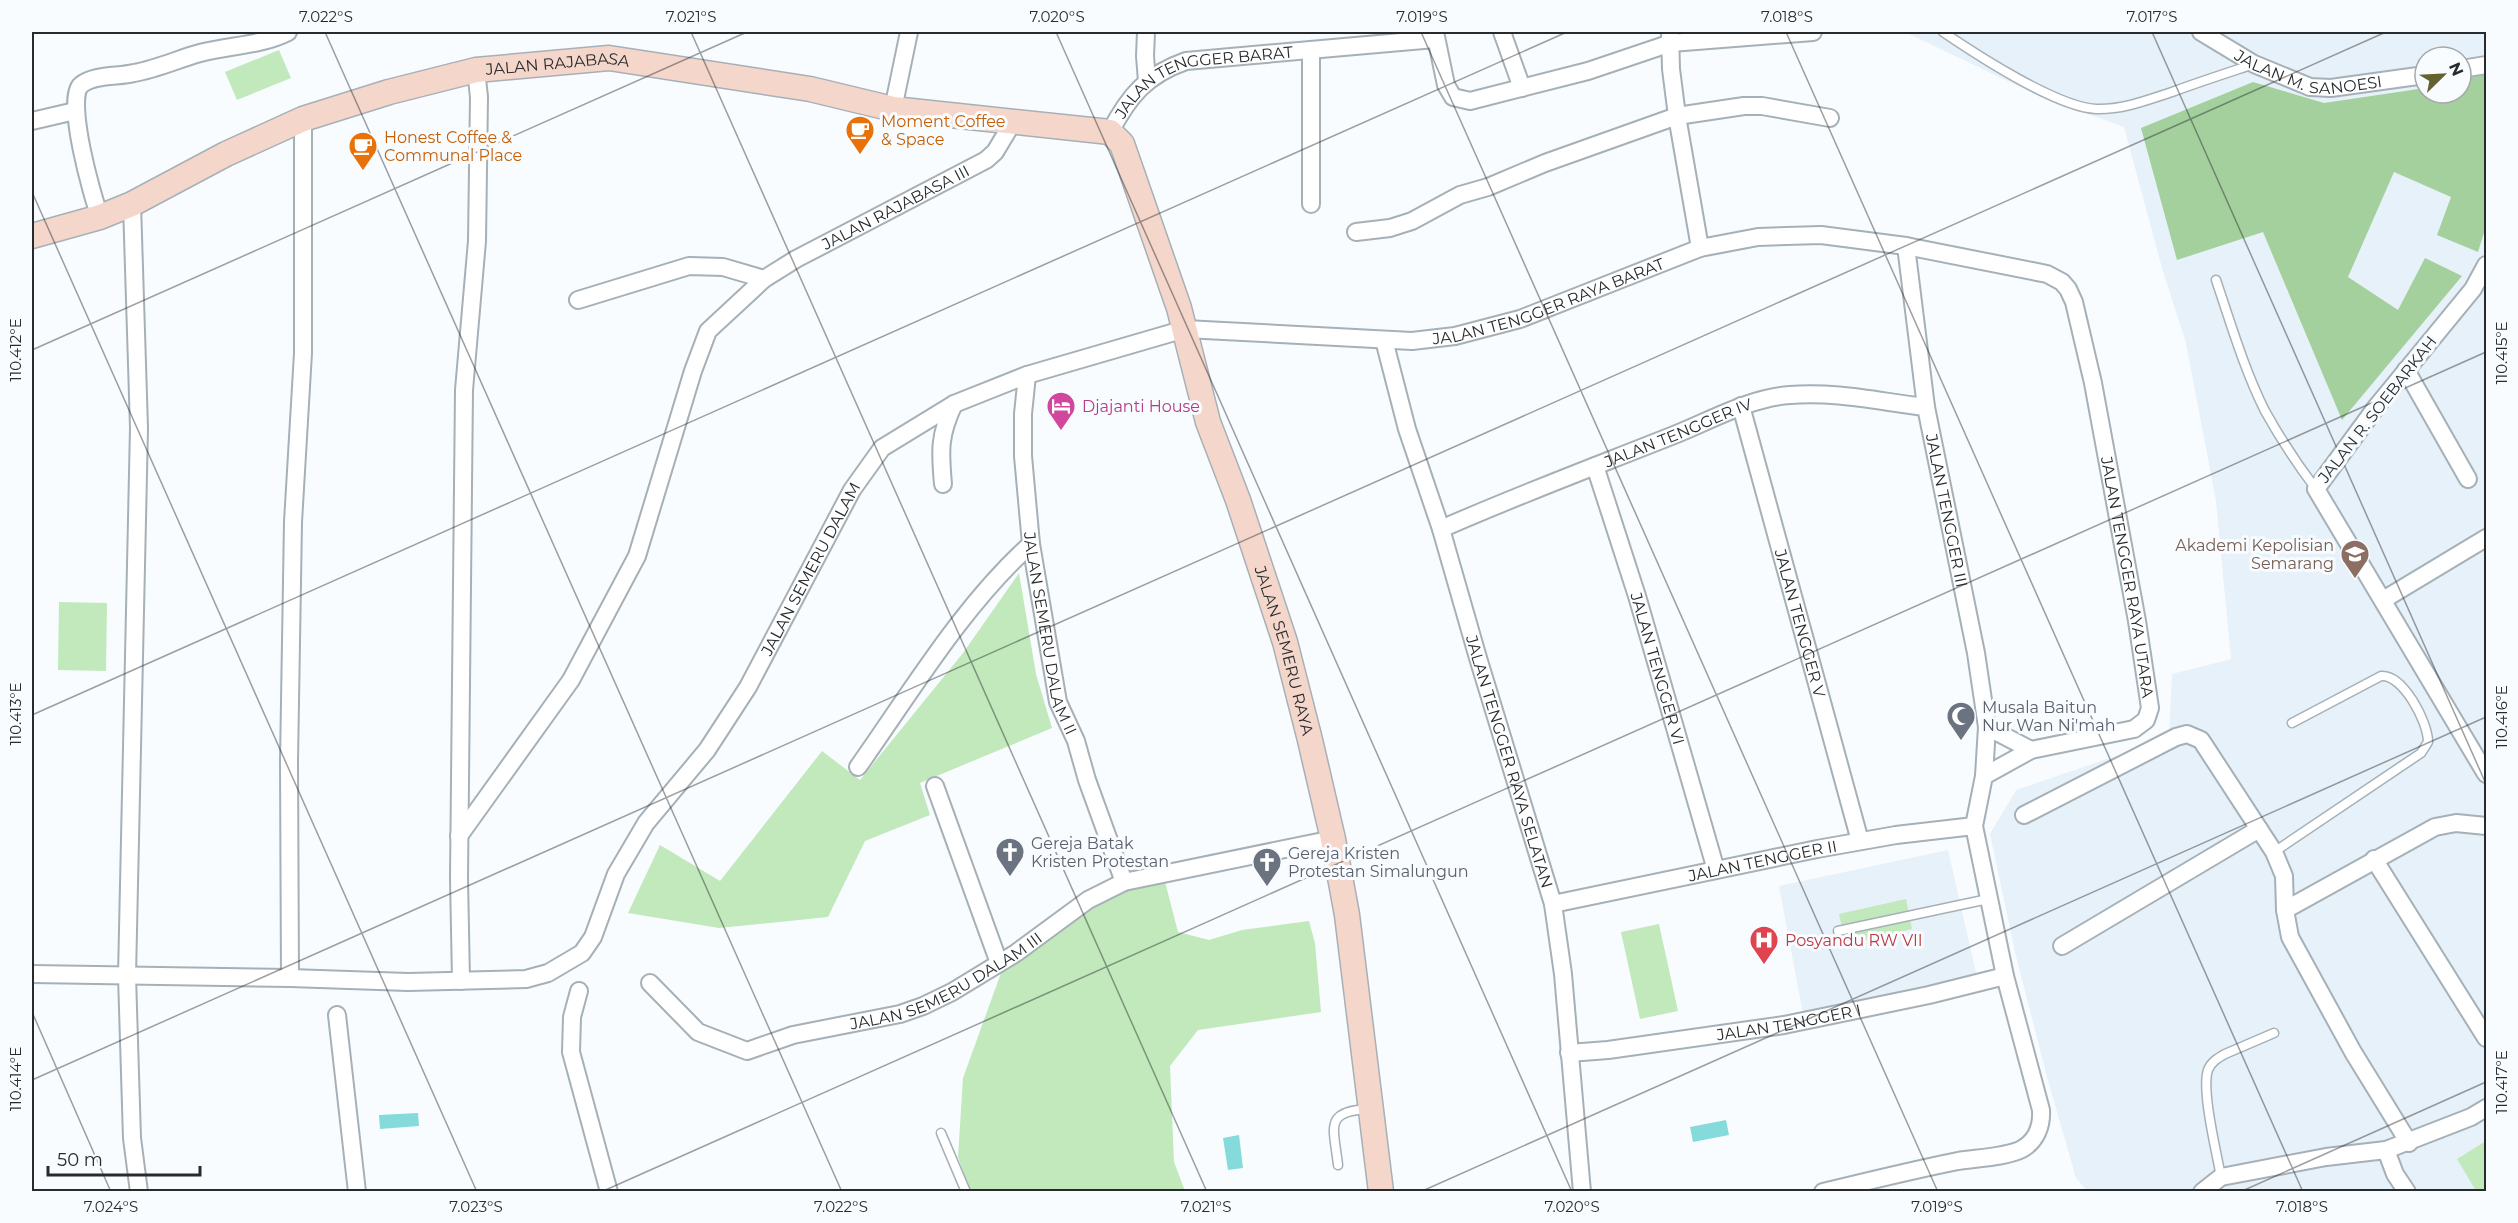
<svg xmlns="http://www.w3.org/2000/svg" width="2518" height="1223" font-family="Montserrat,sans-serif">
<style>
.built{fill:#e7f1f9;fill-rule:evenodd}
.green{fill:#c1e9bb}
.forest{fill:#a4d09e}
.water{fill:#85dadc}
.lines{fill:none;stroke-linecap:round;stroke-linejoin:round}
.lane-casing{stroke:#a6b0b7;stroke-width:11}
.street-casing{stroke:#a6b0b7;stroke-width:20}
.secondary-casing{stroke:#a6b0b7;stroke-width:27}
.lane{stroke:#fff;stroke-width:8}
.street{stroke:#fff;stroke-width:16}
.secondary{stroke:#f5d6cb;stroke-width:24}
.ticks{fill:none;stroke:#272b2e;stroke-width:1.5;stroke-opacity:0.45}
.labels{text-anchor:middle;stroke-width:6;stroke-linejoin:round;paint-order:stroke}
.street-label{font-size:16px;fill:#272b2e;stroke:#f8fcff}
.food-label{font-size:16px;fill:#c56008;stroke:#f8fcff;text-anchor:start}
.hotel-label{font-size:16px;fill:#b23c85;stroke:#f8fcff;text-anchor:start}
.education-label{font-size:16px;fill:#785e54;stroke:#f8fcff;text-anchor:end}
.worship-label{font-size:16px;fill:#5b616d;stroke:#f8fcff;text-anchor:start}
.health-label{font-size:16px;fill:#be3a42;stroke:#f8fcff;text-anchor:start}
.neatline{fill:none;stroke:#272b2e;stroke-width:2}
.ticks-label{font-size:15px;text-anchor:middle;fill:#272b2e}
</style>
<rect width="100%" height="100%" fill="#f8fcff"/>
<g class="built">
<path d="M1905,32H2486V1191L2088,1192L2076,1178L2047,1077L2015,952L1990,834L2016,790L2169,738L2172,674L2231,659L2216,501L2186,343L2162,268L2124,127L2041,97ZM2425,57H2461V93H2425Z"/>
<path d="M1948,850L1977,977L1804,1019L1779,886Z"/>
</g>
<g class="green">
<path d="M279,50L291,78L237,100L225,72Z"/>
<path d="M1019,573L1036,674L1052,728L920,783L930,815L865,841L828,917L719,928L628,913L660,845L720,881L822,751L860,780L963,653Z"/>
<path d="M59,602L107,603L106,671L58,670Z"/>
<path d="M1163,874L1178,932L1209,940L1242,930L1309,921L1315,943L1321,1012L1198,1030L1170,1066L1174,1162L1185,1191H970L958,1157L963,1078L1001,973L1067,921L1108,894Z"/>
<path d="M1906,899L1912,929L1846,945L1839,914Z"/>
<path d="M1659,924L1678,1011L1640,1019L1621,932Z"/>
<path d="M2486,1141V1191H2476L2457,1159Z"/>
</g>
<path class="forest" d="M2486,69V226L2478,252L2437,235L2451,197L2394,172L2348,277L2398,310L2425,258L2462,276L2342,420L2263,232L2177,260L2141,128L2253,82L2324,103L2425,88V93H2461V83Z"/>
<g class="water">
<path d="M418,1113L419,1126L380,1129L379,1115Z"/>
<path d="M1726,1120L1729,1135L1693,1142L1690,1127Z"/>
<path d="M1239,1135L1243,1168L1228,1170L1223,1138Z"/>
</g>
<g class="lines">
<g class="lane-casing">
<g id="lane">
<path d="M1943,32C1977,55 2057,107 2096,109C2123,110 2147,100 2172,92C2199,82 2227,73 2254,64"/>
<path d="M2216,280C2231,324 2244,369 2265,411C2280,438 2297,464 2316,489"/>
<path d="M2274,852L2421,753L2428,742C2428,722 2403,674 2381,676L2292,723"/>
<path d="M1838,931L1988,899"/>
<path d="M941,1133L966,1192"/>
<path d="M1338,1165C1334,1128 1323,1111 1369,1109"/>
<path d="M2221,1177C2217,1154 2201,1090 2208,1070C2211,1062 2218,1058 2225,1054L2274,1033"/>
</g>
</g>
<g class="street-casing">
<g id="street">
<path d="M1146,32L1145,56L1147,81"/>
<path d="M1435,32L1446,85L1453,97L1470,101L1588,71L1671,43L1813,32"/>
<path d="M1502,32L1522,88"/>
<path d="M1670,32L1671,69L1677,116L1700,248"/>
<path id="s1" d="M2201,32L2254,64L2310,87L2331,88L2425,75"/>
<path d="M2461,69L2486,65"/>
<path d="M893,109L909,32"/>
<path d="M32,121L75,111"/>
<path id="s2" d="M1110,132C1129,96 1146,75 1186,61L1435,39"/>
<path d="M132,204L139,428L127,976L132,1138L139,1192"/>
<path d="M1311,204V50"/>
<path d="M100,217C92,196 65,99 81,85C94,74 119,77 134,73C157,69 178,59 200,53C230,45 260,46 288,32"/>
<path d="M1356,232L1390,228L1412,221L1460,195L1488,187L1545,163L1677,116L1744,106H1762L1830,118"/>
<path id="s3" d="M1906,246L1926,407L1976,653L1987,727L1984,776"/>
<path d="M2486,265L2473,289L2377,406L2316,489L2486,774"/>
<path d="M578,300L689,266L723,267L764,279"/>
<path id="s4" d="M1384,340L1407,429L1441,529L1478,658L1553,904L1563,974L1582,1192"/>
<path d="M2406,370L2468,479"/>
<path id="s5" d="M1027,375L1023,414V456L1031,544L1058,702L1076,741L1087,780L1124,882"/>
<path id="s6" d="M1741,406L1860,841"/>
<path id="s7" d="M1595,466L1637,596L1716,870"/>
<path d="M943,484C940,451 939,435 954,404"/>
<path id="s8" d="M1441,529C1518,495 1596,466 1674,435C1712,420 1749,398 1790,395C1836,391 1881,402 1926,407"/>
<path d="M2383,600L2486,538"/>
<path d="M1987,727L2031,750"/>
<path d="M858,767C911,692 963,605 1031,544"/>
<path d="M935,786L999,963"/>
<path d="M2024,815L2176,737L2187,734L2201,740L2274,852L2284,876L2285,910L2290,937L2353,1052L2409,1143"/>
<path id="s9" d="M459,836L571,680L637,556L693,371L708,331L764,279L796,259L986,160L995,152L1013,122"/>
<path d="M2374,859L2486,1038"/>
<path id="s10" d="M1553,904L1817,849L1896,835L1974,826"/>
<path d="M2285,910L2435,827L2456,823L2486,826"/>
<path d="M2062,946L2259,829"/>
<path id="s11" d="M32,974L290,978L408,982L526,979L548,973L582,953L593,937L616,874L646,823L707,750L748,687L852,490L882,448L954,404L1027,375L1185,329L1412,341L1455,336L1520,319L1700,248L1758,237L1821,235L1906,246L2047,274L2062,282L2068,289L2074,302L2093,383L2137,621L2150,708L2146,720L2134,729L2031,750L1984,776L1974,826L2005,976L2041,1110C2042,1126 2036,1141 2022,1149C2007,1157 1976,1158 1958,1161C1913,1170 1868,1181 1823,1192"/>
<path d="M290,978L289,761L293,522L303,353V119"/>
<path d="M461,981L459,878L464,390L477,241L479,97L476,70"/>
<path id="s12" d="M650,983L698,1032L747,1051L793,1035L900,1014L923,1006L952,992L1016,953L1088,900L1124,882L1333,839"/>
<path d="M579,991L572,1017L571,1052L609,1192"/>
<path d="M337,1015L357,1192"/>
<path id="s13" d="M1569,1053L1608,1050L1784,1025L1929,995L2005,976"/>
<path d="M2386,1150L2395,1174L2407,1192"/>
<path d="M2202,1192L2221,1177L2326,1157L2386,1150L2471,1117L2486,1108"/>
</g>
</g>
<g class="secondary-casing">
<g id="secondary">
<path id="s14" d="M32,236L100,217L132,204L226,154L303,119L389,92L476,70L609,58L810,89L893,109L1110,132L1122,144L1179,308L1208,422L1238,500L1285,642L1310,740L1333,839L1347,915L1381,1192"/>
</g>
</g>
<use href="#lane" class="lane"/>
<use href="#street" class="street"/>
<use href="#secondary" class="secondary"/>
</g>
<path class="ticks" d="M325,32L842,1192M691,32L1207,1192M1056,32L1572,1192M1421,32L1938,1192M1786,32L2303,1192M2152,32L2486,784M32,192L477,1192M32,350L747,32M32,715L1567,32M32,1012L111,1192M32,1080L2386,32M601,1192L2486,352M1420,1192L2486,717M2240,1192L2486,1082"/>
<defs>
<g id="cafe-pin" transform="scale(1.5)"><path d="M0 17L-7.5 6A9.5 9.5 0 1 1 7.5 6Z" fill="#e8710a" stroke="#f8fcff"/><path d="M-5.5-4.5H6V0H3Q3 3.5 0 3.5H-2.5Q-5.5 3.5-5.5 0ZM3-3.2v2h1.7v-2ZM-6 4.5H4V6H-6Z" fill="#fff"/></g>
<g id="hotel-pin" transform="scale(1.5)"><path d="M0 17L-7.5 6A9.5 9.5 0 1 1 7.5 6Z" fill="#d1479c" stroke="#f8fcff"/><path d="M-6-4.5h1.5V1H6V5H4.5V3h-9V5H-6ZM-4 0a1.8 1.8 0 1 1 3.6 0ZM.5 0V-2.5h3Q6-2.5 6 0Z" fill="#fff"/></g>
<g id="university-pin" transform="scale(1.5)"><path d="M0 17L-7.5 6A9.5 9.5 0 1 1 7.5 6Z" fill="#8d6e63" stroke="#f8fcff"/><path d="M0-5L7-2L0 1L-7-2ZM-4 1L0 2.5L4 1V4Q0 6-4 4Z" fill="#fff"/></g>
<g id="mosque-pin" transform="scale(1.5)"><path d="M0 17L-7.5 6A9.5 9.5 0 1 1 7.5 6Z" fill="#6b7280" stroke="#f8fcff"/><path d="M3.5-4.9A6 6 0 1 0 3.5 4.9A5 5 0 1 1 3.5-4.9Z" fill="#fff"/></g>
<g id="church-pin" transform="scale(1.5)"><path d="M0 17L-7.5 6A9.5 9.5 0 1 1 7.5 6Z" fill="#6b7280" stroke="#f8fcff"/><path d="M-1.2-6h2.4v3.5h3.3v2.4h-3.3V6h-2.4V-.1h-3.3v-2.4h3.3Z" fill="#fff"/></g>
<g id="hospital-pin" transform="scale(1.5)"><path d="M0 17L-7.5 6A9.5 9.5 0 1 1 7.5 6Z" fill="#e0444e" stroke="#f8fcff"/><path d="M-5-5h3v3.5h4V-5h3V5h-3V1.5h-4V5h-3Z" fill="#fff"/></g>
</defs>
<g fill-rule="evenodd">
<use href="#cafe-pin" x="860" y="130"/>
<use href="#cafe-pin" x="363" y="146"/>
<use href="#hotel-pin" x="1061" y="406"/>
<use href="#university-pin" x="2355" y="554"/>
<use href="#mosque-pin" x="1961" y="716"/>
<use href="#church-pin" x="1010" y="852"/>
<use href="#church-pin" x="1267" y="862"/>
<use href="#hospital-pin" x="1764" y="940"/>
</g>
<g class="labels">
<g class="street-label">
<text dy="6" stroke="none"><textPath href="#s1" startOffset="118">JALAN M. SANOESI</textPath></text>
<text dy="6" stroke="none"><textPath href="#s14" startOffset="558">JALAN RAJABASA</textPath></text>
<text dy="6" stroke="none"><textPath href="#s2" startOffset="116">JALAN TENGGER BARAT</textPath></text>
<text dy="6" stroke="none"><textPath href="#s9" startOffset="795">JALAN RAJABASA III</textPath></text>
<text dy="6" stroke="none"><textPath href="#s11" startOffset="1844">JALAN TENGGER RAYA BARAT</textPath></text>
<text transform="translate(2377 409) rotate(-52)" y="6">JALAN R. SOEBARKAH</text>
<text dy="6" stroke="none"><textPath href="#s8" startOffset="256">JALAN TENGGER IV</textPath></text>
<text dy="6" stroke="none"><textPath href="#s3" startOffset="268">JALAN TENGGER III</textPath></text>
<text dy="6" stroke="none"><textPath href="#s11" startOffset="1006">JALAN SEMERU DALAM</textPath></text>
<text dy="6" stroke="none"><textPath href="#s11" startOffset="2678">JALAN TENGGER RAYA UTARA</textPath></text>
<text dy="6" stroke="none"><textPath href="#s6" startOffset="225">JALAN TENGGER V</textPath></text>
<text dy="6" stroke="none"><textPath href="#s5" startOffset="261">JALAN SEMERU DALAM II</textPath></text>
<text dy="6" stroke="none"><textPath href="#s14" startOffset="1666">JALAN SEMERU RAYA</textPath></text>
<text dy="6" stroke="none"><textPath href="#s7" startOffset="212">JALAN TENGGER VI</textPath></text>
<text dy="6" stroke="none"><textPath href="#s4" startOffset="440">JALAN TENGGER RAYA SELATAN</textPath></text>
<text dy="6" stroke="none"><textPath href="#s10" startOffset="214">JALAN TENGGER II</textPath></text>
<text dy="6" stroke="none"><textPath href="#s12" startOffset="334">JALAN SEMERU DALAM III</textPath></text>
<text dy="6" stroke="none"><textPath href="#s13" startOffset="222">JALAN TENGGER I</textPath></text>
</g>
<g class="food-label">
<text x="881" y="127">Moment Coffee<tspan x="881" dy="18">&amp; Space</tspan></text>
<text x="384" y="143">Honest Coffee &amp;<tspan x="384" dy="18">Communal Place</tspan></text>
</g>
<g class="hotel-label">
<text x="1082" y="412">Djajanti House</text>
</g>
<g class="education-label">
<text x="2334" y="551">Akademi Kepolisian<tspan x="2334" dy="18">Semarang</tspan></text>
</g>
<g class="worship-label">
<text x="1982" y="713">Musala Baitun<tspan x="1982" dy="18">Nur Wan Ni'mah</tspan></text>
<text x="1031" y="849">Gereja Batak<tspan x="1031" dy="18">Kristen Protestan</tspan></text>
<text x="1288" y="859">Gereja Kristen<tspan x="1288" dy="18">Protestan Simalungun</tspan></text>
</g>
<g class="health-label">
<text x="1785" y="946">Posyandu RW VII</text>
</g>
</g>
<rect width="2518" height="1223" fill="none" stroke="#f8fcff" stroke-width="66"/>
<g transform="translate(2443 75) rotate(66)"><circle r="28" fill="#f8fcff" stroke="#a4a8ab" stroke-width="1.5"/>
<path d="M0-4.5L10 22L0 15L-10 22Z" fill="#646330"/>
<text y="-9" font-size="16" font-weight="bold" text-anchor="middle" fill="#272b2e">N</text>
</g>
<path d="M48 1166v9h152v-9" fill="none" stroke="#272b2e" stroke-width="3"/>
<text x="57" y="1166" font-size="18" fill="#272b2e" stroke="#f8fcff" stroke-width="4.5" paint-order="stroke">50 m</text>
<rect x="33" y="33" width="2452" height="1157" class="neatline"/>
<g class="ticks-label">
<text x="326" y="22">7.022°S</text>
<text x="691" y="22">7.021°S</text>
<text x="1057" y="22">7.020°S</text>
<text x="1422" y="22">7.019°S</text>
<text x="1787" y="22">7.018°S</text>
<text x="2152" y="22">7.017°S</text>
<text transform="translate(16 350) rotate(-90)" y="5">110.412°E</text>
<text transform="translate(2502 353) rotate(-90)" y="5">110.415°E</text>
<text transform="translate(16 714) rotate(-90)" y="5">110.413°E</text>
<text transform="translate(2502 717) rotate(-90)" y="5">110.416°E</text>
<text transform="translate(16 1079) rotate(-90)" y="5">110.414°E</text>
<text transform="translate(2502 1082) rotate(-90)" y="5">110.417°E</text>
<text x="111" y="1212">7.024°S</text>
<text x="476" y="1212">7.023°S</text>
<text x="841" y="1212">7.022°S</text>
<text x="1206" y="1212">7.021°S</text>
<text x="1572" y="1212">7.020°S</text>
<text x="1937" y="1212">7.019°S</text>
<text x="2302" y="1212">7.018°S</text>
</g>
</svg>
